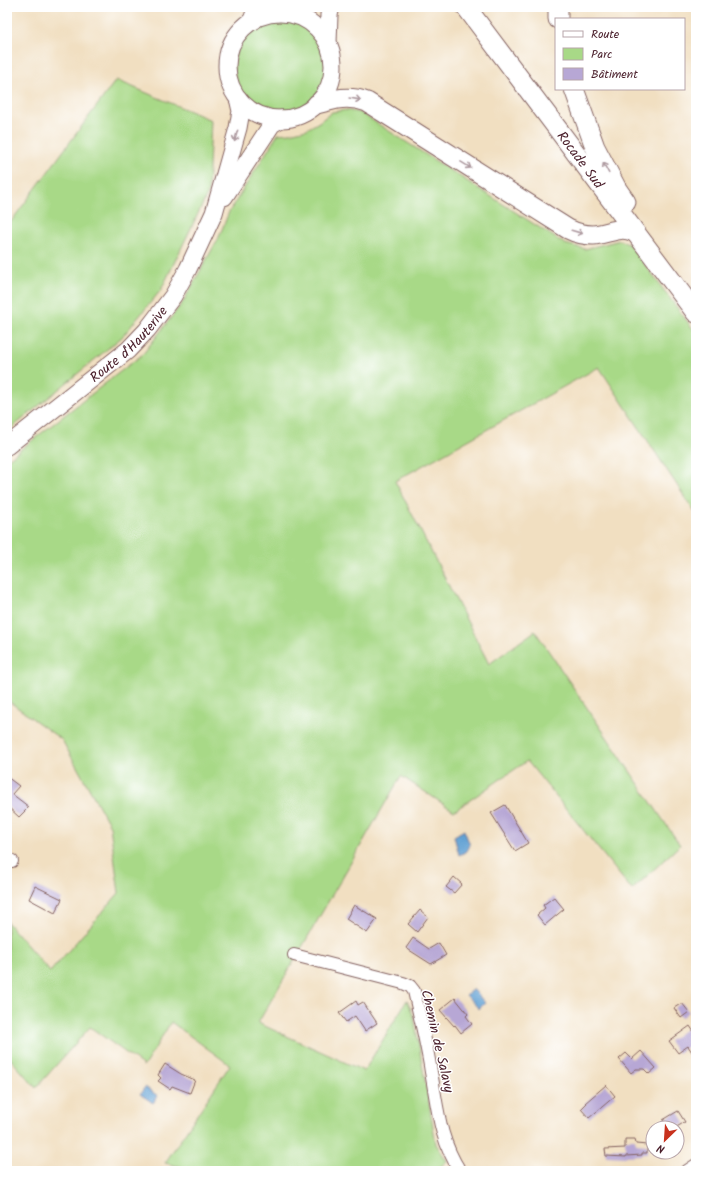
<svg xmlns="http://www.w3.org/2000/svg" width="703" height="1178" font-family="Kalam,sans-serif">
<style>
.green{fill:#a8d987;stroke:#797c59}
.water{fill:#60a0d3;stroke:#55607f}
.building{fill:#b7a7d5}
.lines{fill:none;stroke-linecap:round;stroke-linejoin:round}
.street-casing{stroke:#846260;stroke-width:14}
.secondary-casing{stroke:#846260;stroke-width:19}
.primary-casing{stroke:#846260;stroke-width:21}
.street{stroke:#fff;stroke-width:12}
.secondary{stroke:#fff;stroke-width:17}
.primary{stroke:#fff;stroke-width:19}
.oneway{stroke:#ae9aa0}
.labels{text-anchor:middle;stroke-width:3;stroke-linejoin:round;paint-order:stroke}
.street-label{font-size:14px;fill:#4a1f2b;stroke:#fff}
</style>
<rect width="100%" height="100%" fill="#fff"/>
<filter id="ink" filterUnits="userSpaceOnUse"><feTurbulence type="fractalNoise" baseFrequency=".025" numOctaves="2"/><feDisplacementMap in="SourceGraphic" scale="8" xChannelSelector="R" yChannelSelector="G"/><feConvolveMatrix kernelMatrix="1 2 1 2 8 2 1 2 1" color-interpolation-filters="sRGB"/></filter>
<filter id="wash" filterUnits="userSpaceOnUse"><feTurbulence type="fractalNoise" baseFrequency=".012" numOctaves="4" result="noise"/><feDisplacementMap in="SourceGraphic" scale="16" xChannelSelector="R" yChannelSelector="G"/><feGaussianBlur stdDeviation="0.9" result="paint"/><feColorMatrix in="noise" values="0 0 0 0 0 0 0 0 0 0 0 0 0 0 0 0 0 1.4 0 .05"/><feComposite in="paint" operator="in"/></filter>
<g filter="url(#wash)">
<rect width="100%" height="100%" fill="#f1dfc1"/>
<g class="green">
<circle cx="280" cy="66" r="46"/>
<path d="M116,80L211,120L208,193L161,290L122,337L7,432V227Z"/>
<path d="M346,110L361,113L565,244L585,249L620,240L630,245L696,333V514L599,367L395,481L489,664L535,631L680,845L632,890L527,761L454,811L401,776L258,1023L364,1071L407,1000L414,1017L436,1144L447,1161L436,1171H198L165,1163L230,1065L171,1022L144,1066L90,1027L36,1088L7,1055V922L50,972L119,893L110,826L62,740L7,700V460L143,354L183,302L219,237L229,212L278,134L289,133L307,129L319,122L332,112Z"/>
</g>
<g class="water">
<path d="M464,830L470,845L467,851L459,855L454,836Z"/>
<path d="M473,989L485,1003L479,1009L466,995Z"/>
<path d="M145,1087L158,1096L153,1103L140,1094Z"/>
</g>
<g id="blocks">
<g class="building">
<path d="M7,777L19,786L12,794L29,807L19,817L7,806Z"/>
<path d="M505,805L528,843L515,851L491,813Z"/>
<path d="M454,877L462,884L454,893L446,887Z"/>
<path d="M35,886L62,899L55,913L29,899Z"/>
<path d="M554,897L564,909L545,925L537,915L545,908L543,905Z"/>
<path d="M354,905L377,919L367,933L346,919Z"/>
<path d="M420,910L428,917L417,932L408,924Z"/>
<path d="M413,938L429,949L439,943L446,955L431,964L406,948Z"/>
<path d="M455,998L468,1014L466,1016L472,1024L461,1033L455,1025L454,1026L440,1010Z"/>
<path d="M356,1001L358,1005L363,1002L377,1023L365,1031L355,1016L346,1022L339,1013Z"/>
<path d="M682,1003L689,1012L681,1018L674,1008Z"/>
<path d="M690,1026L696,1035V1058L688,1046L678,1053L669,1041Z"/>
<path d="M641,1051L656,1068L649,1074L644,1069H636L631,1073L619,1059L626,1053L632,1059Z"/>
<path d="M165,1064L181,1074L195,1080L190,1093L172,1086L170,1089L158,1081L161,1078L158,1075Z"/>
<path d="M606,1085L615,1096L589,1118L581,1109L586,1104L585,1103Z"/>
<path d="M678,1111L685,1122L675,1128H667L663,1120Z"/>
<path d="M625,1139H635L636,1144L647,1145V1153H642V1155L626,1156V1157L606,1156L605,1149L625,1148Z"/>
</g>
</g>
</g>
<g filter="url(#ink)">
<use href="#blocks" fill-opacity="0" stroke="#846260" stroke-width="1"/>
<g class="lines">
<g class="street-casing">
<g id="street">
<path d="M7,858L12,861"/>
<path d="M294,955L403,983L410,986L414,991C420,1018 427,1045 431,1072C438,1109 439,1138 460,1171"/>
<path d="M687,1171L696,1165"/>
</g>
</g>
<g class="secondary-casing">
<g id="secondary">
<circle cx="280" cy="66" r="53"/>
<path d="M328,43L329,15L331,7"/>
<path d="M224,197L272,124L281,119"/>
<path id="s1" d="M7,446L128,350L147,330L173,296L188,269L214,213L238,128L241,111L238,98"/>
</g>
</g>
<g class="primary-casing">
<g id="primary">
<path id="s2" d="M466,7L696,313"/>
<path d="M558,7V19"/>
<path d="M253,20L258,7"/>
<path d="M574,89L595,147L617,189L626,202"/>
<path d="M317,104C334,99 349,95 367,102L568,229C576,233 585,235 593,235C608,234 620,225 634,232"/>
</g>
</g>
<use href="#street" class="street"/>
<use href="#secondary" class="secondary"/>
<use href="#primary" class="primary"/>
</g>
<defs><path id="oneway-shaft" d="M-6 0H5M1.5-3L5.5 0L1.5 3" fill="none" stroke-width="1.6" stroke-linecap="round" stroke-linejoin="round"/></defs>
<g class="oneway">
<use href="#oneway-shaft" transform="translate(355 99) rotate(10)"/>
<use href="#oneway-shaft" transform="translate(236 136) rotate(106)"/>
<use href="#oneway-shaft" transform="translate(466 165) rotate(32)"/>
<use href="#oneway-shaft" transform="translate(606 168) rotate(-118)"/>
<use href="#oneway-shaft" transform="translate(577 232) rotate(16)"/>
</g>
</g>
<g class="labels">
<g class="street-label">
<text dy="5" stroke="none"><textPath href="#s2" startOffset="191">Rocade Sud</textPath></text>
<text dy="5" stroke="none"><textPath href="#s1" startOffset="159">Route d'Hauterive</textPath></text>
<text transform="translate(438 1041) rotate(77)" y="5">Chemin de Salavy</text>
</g>
</g>
<rect width="703" height="1178" fill="none" stroke="#fff" stroke-width="24"/>
<rect x="555" y="18" width="130" height="72" fill="#ffffff" stroke="#b7a5aa"/>
<rect x="563" y="31" width="20" height="6" fill="#ffffff" stroke="#b7a5aa"/>
<text x="591" y="38" font-size="12" fill="#4a1f2b">Route</text>
<rect x="563" y="48" width="20" height="12" fill="#a8d987" stroke="#b7a5aa"/>
<text x="591" y="58" font-size="12" fill="#4a1f2b">Parc</text>
<rect x="563" y="68" width="20" height="12" fill="#b7a7d5" stroke="#b7a5aa"/>
<text x="591" y="78" font-size="12" fill="#4a1f2b">Bâtiment</text>
<g transform="translate(665 1140) rotate(205)"><circle r="19" fill="#ffffff" stroke="#b7a5aa"/>
<path d="M0-3L7 15L0 10L-7 15Z" fill="#c8321e"/>
<text y="-6" font-size="11" font-weight="bold" text-anchor="middle" fill="#4a1f2b">N</text>
</g>
</svg>
